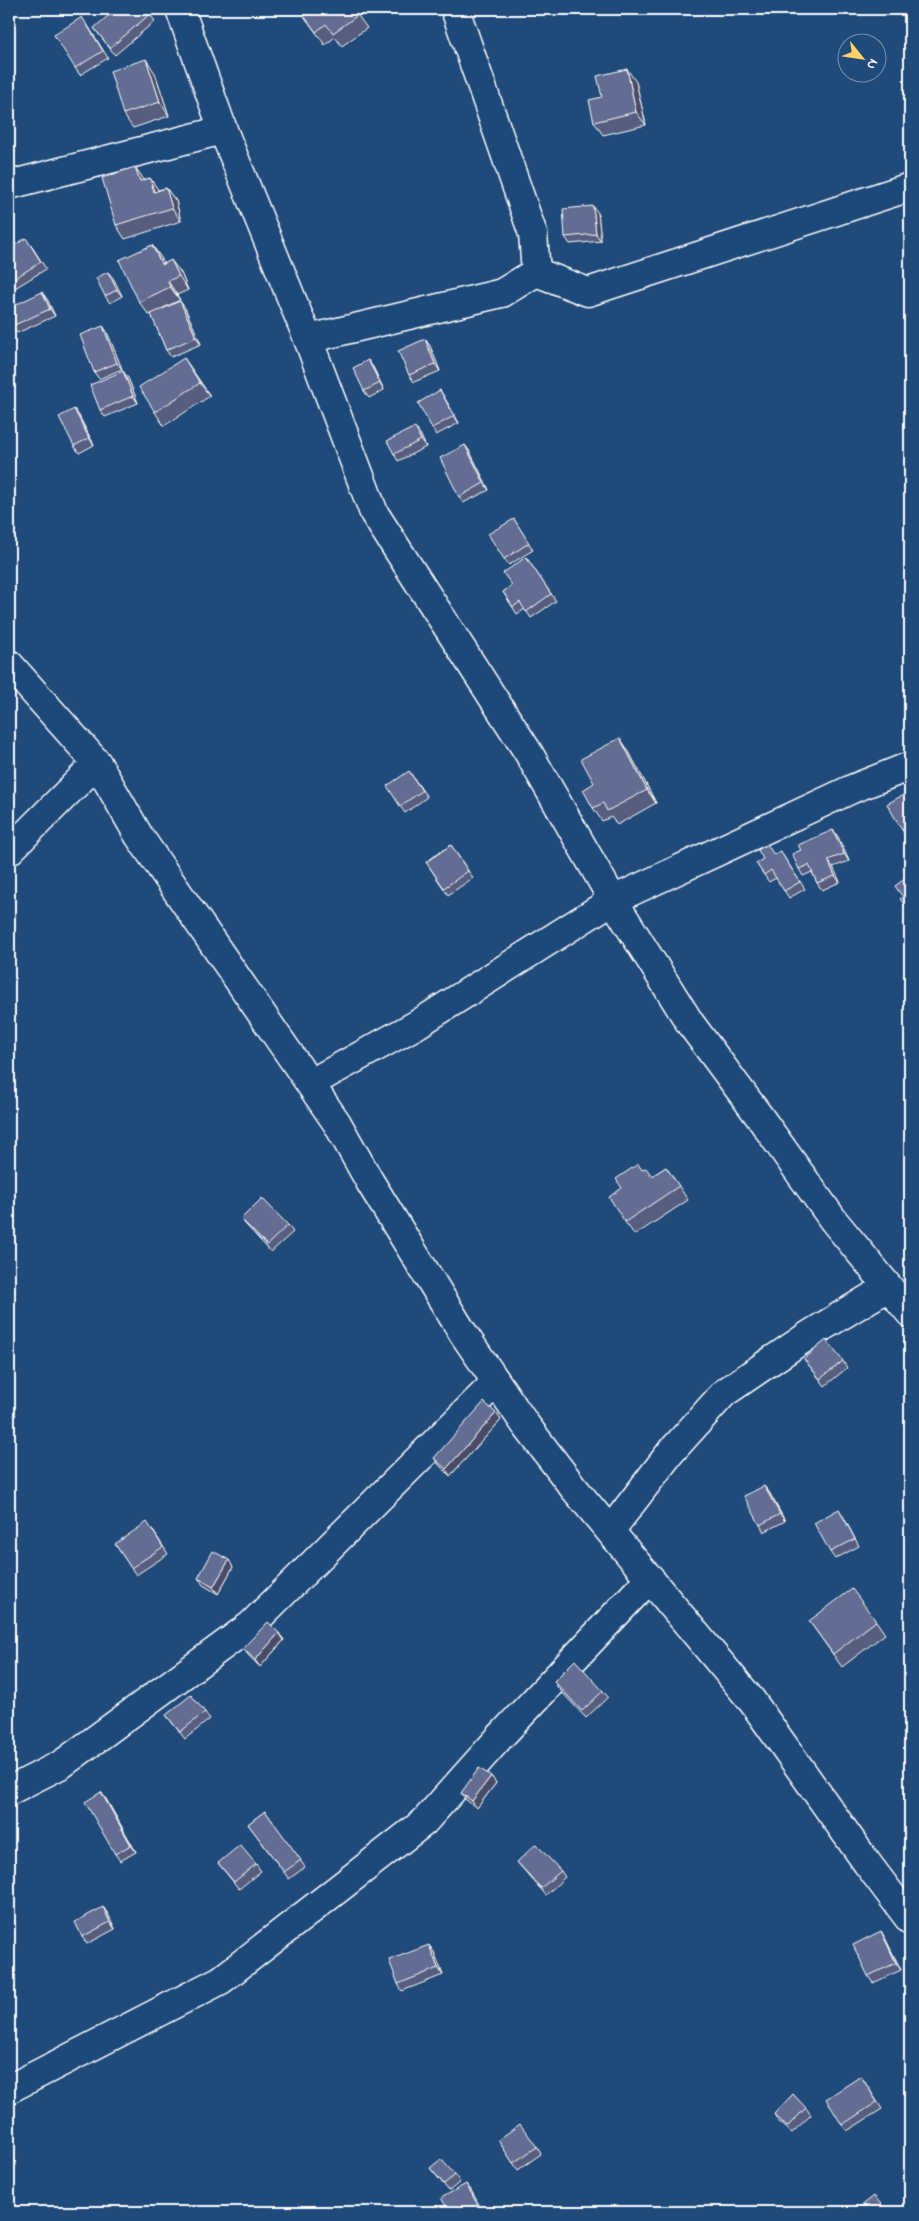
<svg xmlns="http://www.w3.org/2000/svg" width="919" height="2221" font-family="'Indie Flower',sans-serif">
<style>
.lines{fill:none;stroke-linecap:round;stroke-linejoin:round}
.street-casing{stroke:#fff;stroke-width:31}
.street{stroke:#1f4a7a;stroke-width:28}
.wall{fill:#565d7e;stroke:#fff}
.shaded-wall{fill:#464c66;stroke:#fff}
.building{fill:#646c92;stroke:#fff}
</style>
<rect width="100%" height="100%" fill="#1f4a7a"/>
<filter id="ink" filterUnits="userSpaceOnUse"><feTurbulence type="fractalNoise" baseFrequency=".02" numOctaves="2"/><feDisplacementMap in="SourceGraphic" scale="10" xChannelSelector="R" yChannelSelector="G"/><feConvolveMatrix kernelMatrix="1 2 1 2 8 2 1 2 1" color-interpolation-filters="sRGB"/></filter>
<g filter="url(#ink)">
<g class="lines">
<g class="street-casing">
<g id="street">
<path d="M180,9L223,130L308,339L374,513L528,752L613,900L690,1023L759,1116L834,1221L910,1313"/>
<path d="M9,185L223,130"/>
<path d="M536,272L588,292L910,187"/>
<path d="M308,339L502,293L536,272L533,234L455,9"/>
<path d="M9,664L97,763L139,836L337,1123L370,1182L463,1333L525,1424L573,1487L752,1701L867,1863L910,1920"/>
<path d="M9,851L97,763"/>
<path d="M311,1083L416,1025L613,900L852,789L910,766"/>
<path d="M610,1531L670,1453L724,1393L809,1335L888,1287"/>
<path d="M9,1791L62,1764L251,1625L496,1382"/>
<path d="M9,2089L221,1980L424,1822L499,1738L650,1578"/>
</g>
</g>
<use href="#street" class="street"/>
</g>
<g class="wall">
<path d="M353,9L367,28L342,46L335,37L325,45L304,16Z"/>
<path d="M150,14L155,21L115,55L94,28Z"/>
<path d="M87,24L108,58L80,75L75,68Z"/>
<path d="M155,73L169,116L133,128L123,114Z"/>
<path d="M636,82L646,125L603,135L594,122L602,97Z"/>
<path d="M135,167L144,180L150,178L158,190L166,188L176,201L181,221L125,239L116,225Z"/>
<path d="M598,213L601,241L570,244L565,237Z"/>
<path d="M31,245L46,269L15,288L9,279Z"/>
<path d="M152,245L161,258L164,263L181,273L188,290L177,295L180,300L163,308H185L201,344L171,357L166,350L151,314L149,315L139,302Z"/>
<path d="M113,278L122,296L110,303L105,296Z"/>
<path d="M47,299L55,316L17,333L12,326Z"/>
<path d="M103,326L107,332L122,369L99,379L94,372Z"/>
<path d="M425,339L430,346L440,371L414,382L409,375Z"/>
<path d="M184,358L210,396L164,426L155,412Z"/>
<path d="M373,367L384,390L369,398L364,391Z"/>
<path d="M128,378L138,403L105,417L100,410Z"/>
<path d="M440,390L444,397L459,423L436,435L432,428Z"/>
<path d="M74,409L79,416L94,445L79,453L74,446Z"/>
<path d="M420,434L426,447L398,461L394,454Z"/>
<path d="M465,445L470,452L489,490L463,503L459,497Z"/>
<path d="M514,519L533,550L509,565L504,559Z"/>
<path d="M526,557L556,601L531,618L525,609L517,614L503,592L512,585Z"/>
<path d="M620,738L629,752L656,803L617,825L611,817L602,821L593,808L594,783Z"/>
<path d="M409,771L427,797L405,813L400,806Z"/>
<path d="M910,791V842L902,830Z"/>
<path d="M833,830L838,837L849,861L833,867L840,882L822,890L817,883L812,872L803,876L799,869L801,850Z"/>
<path d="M451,845L473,878L448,895L426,862Z"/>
<path d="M780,851L805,889L789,898L776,878L769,882L756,863L774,855Z"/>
<path d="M666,1167L688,1200L635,1235L625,1222L642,1170L652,1176Z"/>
<path d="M241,1219L288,1225L293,1232L271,1252L246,1225Z"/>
<path d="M804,1359L843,1361L847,1368L825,1386Z"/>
<path d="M496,1413L501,1420L450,1476L439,1465L434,1458Z"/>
<path d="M764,1486L769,1492L785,1521L764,1532L760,1525Z"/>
<path d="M839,1509L843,1516L859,1546L835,1559L830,1552Z"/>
<path d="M152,1529L168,1554L136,1575L115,1544Z"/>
<path d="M233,1567L218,1594L203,1585L198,1578Z"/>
<path d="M809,1621H876L885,1634L842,1667Z"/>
<path d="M279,1633L284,1640L260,1667L248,1655L243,1648Z"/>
<path d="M554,1681L603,1691L608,1697L586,1718L558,1688Z"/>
<path d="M205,1712L210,1719L185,1739L166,1715Z"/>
<path d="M491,1776L496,1783L477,1808L466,1800L461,1793Z"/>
<path d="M106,1799L136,1852L120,1861L115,1854Z"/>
<path d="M265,1811L305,1867L289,1879L248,1824Z"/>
<path d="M517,1862L561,1871L565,1877L546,1895L522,1868Z"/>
<path d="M218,1863L256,1864L261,1871L239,1889Z"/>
<path d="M103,1907L108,1914L115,1929L87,1944L82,1937Z"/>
<path d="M881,1931L885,1938L901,1970L873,1983L868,1976Z"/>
<path d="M434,1952L443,1975L402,1991L398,1984Z"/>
<path d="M861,2076L882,2109L847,2131L842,2125Z"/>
<path d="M806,2108L811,2115L792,2133L778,2121L774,2114Z"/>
<path d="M498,2140L537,2147L541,2154L518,2170Z"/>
<path d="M430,2168L455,2175L460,2182L449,2191Z"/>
</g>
<g class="shaded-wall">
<path d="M146,59L155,73L169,116L160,102Z"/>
<path d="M627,69L636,82L646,125L636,112Z"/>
<path d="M135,167L144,180L140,181Z"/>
<path d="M150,178L159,191L154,192Z"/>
<path d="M166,188L176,201L181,221L172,208Z"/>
<path d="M593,206L598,213L601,241L596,234Z"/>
<path d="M152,245L161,258L171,278L162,265Z"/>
<path d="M171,260L181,273L188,290L179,276Z"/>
<path d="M108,272L113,278L122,296L117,290Z"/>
<path d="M168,281L177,295L180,300L170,287Z"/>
<path d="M42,292L47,299L55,316L50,309Z"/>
<path d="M180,301L185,308L201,344L196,337Z"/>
<path d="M103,326L107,332L122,369L117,363Z"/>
<path d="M425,339L430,346L440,371L435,364Z"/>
<path d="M184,358L193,371L210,396L200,383Z"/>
<path d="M368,360L373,367L384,390L380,383Z"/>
<path d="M123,371L128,378L138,403L133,396Z"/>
<path d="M440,390L444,397L459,423L454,416Z"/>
<path d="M74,409L79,416L94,445L89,438Z"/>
<path d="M415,427L420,434L426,447L421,440Z"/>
<path d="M465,445L470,452L489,490L484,483Z"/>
<path d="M620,738L629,752L656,803L647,790Z"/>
<path d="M833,830L838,837L849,861L844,854Z"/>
<path d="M828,860L833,867L840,882L835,876Z"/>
<path d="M496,1413L501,1420L450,1476L446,1469Z"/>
<path d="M764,1486L769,1492L785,1521L780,1514Z"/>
<path d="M229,1560L233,1567L218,1594L213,1587Z"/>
<path d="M279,1633L284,1640L260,1667L255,1660Z"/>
<path d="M491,1776L496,1783L477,1808L472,1801Z"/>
<path d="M101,1792L106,1799L136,1852L131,1845Z"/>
<path d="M103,1907L108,1914L115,1929L110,1922Z"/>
<path d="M881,1931L885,1938L901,1970L896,1963Z"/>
<path d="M429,1945L434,1952L443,1975L438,1968Z"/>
<path d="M466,2184L471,2190L483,2212H482Z"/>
</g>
<g class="building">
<path d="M116,9H145L150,14L110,48L94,28Z"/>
<path d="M314,9H353L358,15L333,33L326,24L316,32L304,16Z"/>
<path d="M82,17L103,51L75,68L54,35Z"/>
<path d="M146,59L160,102L123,114L110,71Z"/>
<path d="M627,69L636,112L594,122L589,100L602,97L597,76Z"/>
<path d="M135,167L140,181L150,178L154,192L166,188L172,208L116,225L102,178Z"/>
<path d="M593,206L596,234L565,237L563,209Z"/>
<path d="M26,238L41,262L10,281L9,279V249Z"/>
<path d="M152,245L162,265L171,260L179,276L168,281L170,287L139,302L119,260Z"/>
<path d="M108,272L117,290L105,296L96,278Z"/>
<path d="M42,292L50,309L12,326L9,318V308Z"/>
<path d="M180,301L196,337L166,350L151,314Z"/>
<path d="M103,326L117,363L94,372L80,335Z"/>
<path d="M425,339L435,364L409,375L398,351Z"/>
<path d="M184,358L200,383L155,412L139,387Z"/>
<path d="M368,360L380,383L364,391L353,368Z"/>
<path d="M123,371L133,396L100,410L90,385Z"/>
<path d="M440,390L454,416L432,428L418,403Z"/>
<path d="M74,409L89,438L74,446L59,417Z"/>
<path d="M415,427L421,440L394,454L387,441Z"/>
<path d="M465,445L484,483L459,497L440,458Z"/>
<path d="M514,519L529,543L504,559L488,534Z"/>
<path d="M526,557L551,594L526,612L520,602L513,607L503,592L512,585L503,573Z"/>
<path d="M620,738L647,790L607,811L603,803L593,808L583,790L594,783L581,759Z"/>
<path d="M409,771L422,791L400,806L387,786Z"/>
<path d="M910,791V826L902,830L887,804Z"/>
<path d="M833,830L844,854L828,860L835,876L817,883L809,865L799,869L792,854L801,850L798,845Z"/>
<path d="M767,844L774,855L780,851L800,882L784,891L771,870L764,875L756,863L763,859L758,850Z"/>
<path d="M451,845L468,871L444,888L426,862Z"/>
<path d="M910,875V912L900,899L903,897L895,886Z"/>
<path d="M638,1164L642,1170L646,1168L652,1176L666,1167L679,1186L625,1222L609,1197L622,1188L616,1179Z"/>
<path d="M262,1198L288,1225L267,1245L241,1219Z"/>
<path d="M826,1340L843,1361L820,1379L804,1359Z"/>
<path d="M484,1402L496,1413L446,1469L434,1458Z"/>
<path d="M764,1486L780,1514L760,1525L744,1496Z"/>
<path d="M839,1509L855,1539L830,1552L814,1523Z"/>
<path d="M147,1522L163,1547L131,1568L115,1544Z"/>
<path d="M213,1551L229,1560L213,1587L198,1578Z"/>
<path d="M852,1589L876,1621L833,1654L809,1621Z"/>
<path d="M268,1622L279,1633L255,1660L243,1648Z"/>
<path d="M575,1660L603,1691L582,1711L554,1681Z"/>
<path d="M191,1695L205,1712L180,1732L166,1715Z"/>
<path d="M479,1768L491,1776L472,1801L461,1793Z"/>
<path d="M101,1792L131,1845L115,1854L85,1802Z"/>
<path d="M265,1811L301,1860L284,1872L248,1824Z"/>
<path d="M536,1844L561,1871L541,1888L517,1862Z"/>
<path d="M240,1845L256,1864L234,1882L218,1863Z"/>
<path d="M103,1907L110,1922L82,1937L75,1922Z"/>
<path d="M881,1931L896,1963L868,1976L853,1945Z"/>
<path d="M429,1945L438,1968L398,1984L389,1960Z"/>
<path d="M861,2076L877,2102L842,2125L826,2099Z"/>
<path d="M793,2094L806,2108L787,2127L774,2114Z"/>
<path d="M520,2124L537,2147L513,2163L498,2140Z"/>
<path d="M441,2159L455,2175L444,2184L430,2168Z"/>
<path d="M466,2184L482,2212H450L441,2198Z"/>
<path d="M874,2196L888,2212H865L860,2207Z"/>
</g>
</g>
<rect width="919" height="2221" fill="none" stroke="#1f4a7a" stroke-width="30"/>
<rect x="15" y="15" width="889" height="2191" fill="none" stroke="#fff" stroke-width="2" filter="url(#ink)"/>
<g transform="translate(862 58) rotate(120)"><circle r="24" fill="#1f4a7a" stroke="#7992af"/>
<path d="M0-4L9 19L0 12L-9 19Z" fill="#ffd166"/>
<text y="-8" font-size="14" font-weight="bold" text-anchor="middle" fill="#ffffff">N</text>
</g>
</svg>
